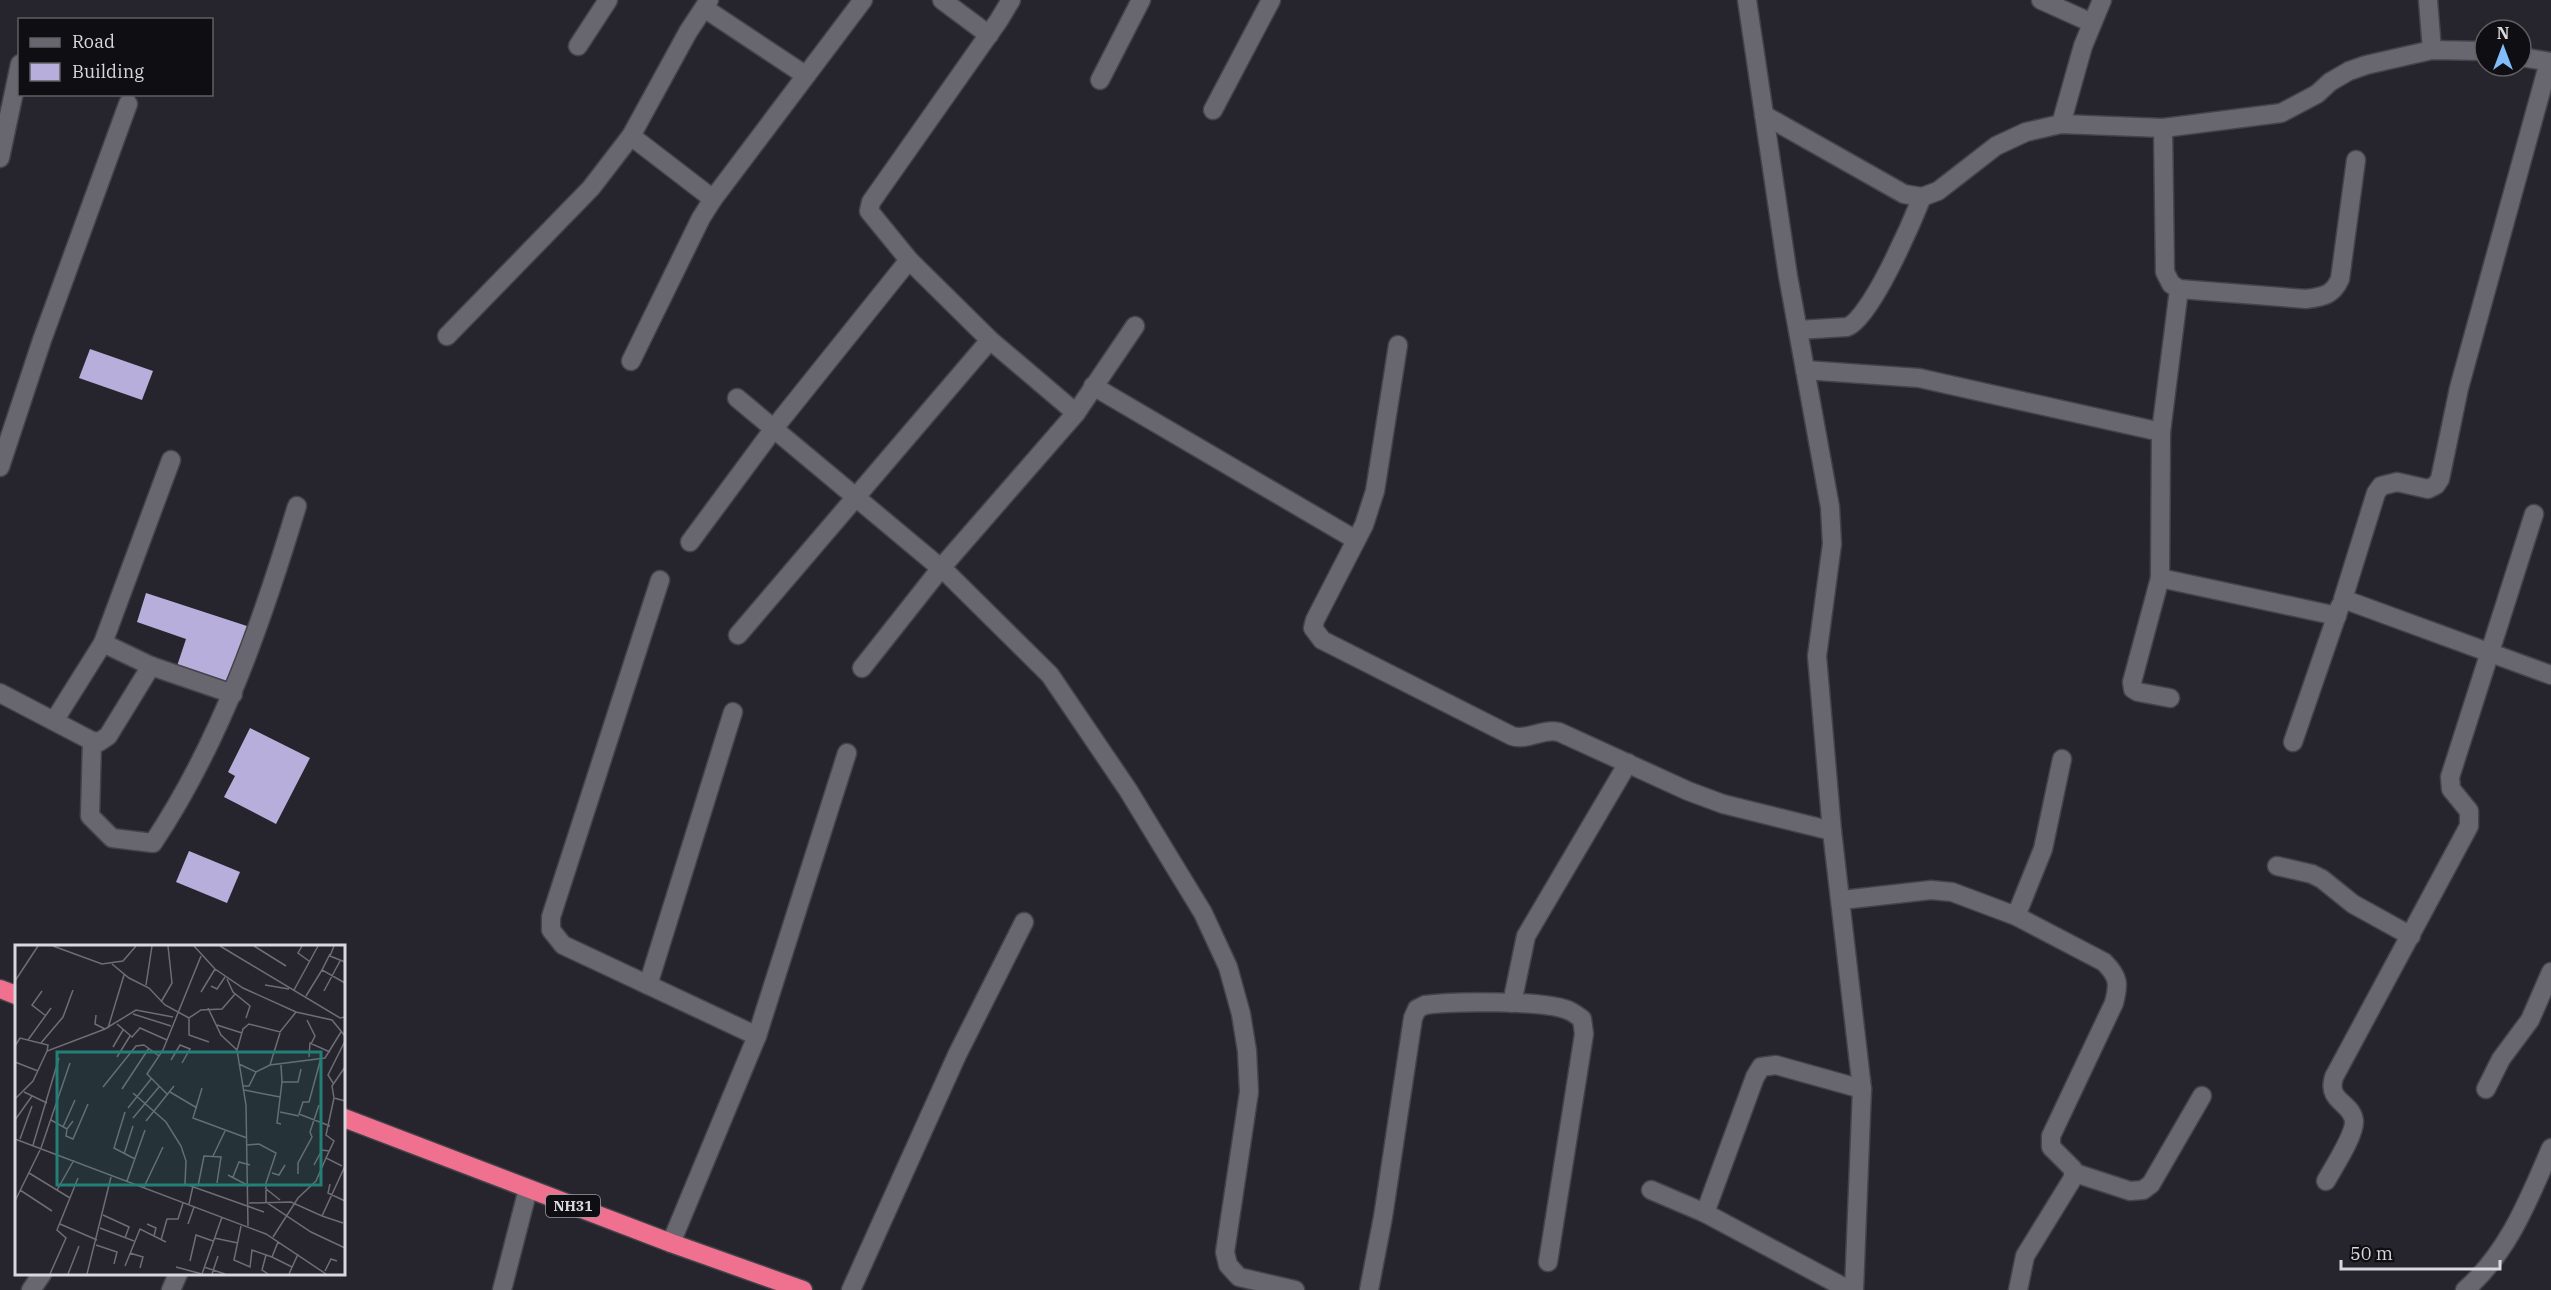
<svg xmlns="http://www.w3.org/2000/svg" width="2551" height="1290" font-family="'IBM Plex Serif',serif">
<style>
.building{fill:#b7aedc}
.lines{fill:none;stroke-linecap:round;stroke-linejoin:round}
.minor-casing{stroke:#444349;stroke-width:21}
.highway-casing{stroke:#444349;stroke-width:21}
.minor{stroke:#686770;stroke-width:18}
.highway{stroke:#ef708f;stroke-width:18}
.labels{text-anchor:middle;stroke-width:6;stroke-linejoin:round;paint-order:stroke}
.shield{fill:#0f0e12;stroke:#9c9ba1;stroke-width:1.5}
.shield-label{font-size:14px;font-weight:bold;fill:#d9d8de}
.inset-road{fill:none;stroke:#6e6d74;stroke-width:1.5}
.view{fill:#238079;fill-opacity:0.15;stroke:#238079;stroke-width:3}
.inset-edge{fill:none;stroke:#d9d8de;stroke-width:3}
</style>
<rect width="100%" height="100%" fill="#26252d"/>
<g class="building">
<path d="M90,349L153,371L142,400L79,378Z"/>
<path d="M146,593L250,627L229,690L175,672L186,639L137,622Z"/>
<path d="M250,728L310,758L276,824L224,797L235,776L228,772Z"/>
<path d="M189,851L240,872L227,903L176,882Z"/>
</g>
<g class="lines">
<g class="minor-casing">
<g id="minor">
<path d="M942,0L989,35"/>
<path d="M1011,0L999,20L871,202L869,211L909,260L990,340L1076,413"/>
<path d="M1747,0L1788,276L1830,507L1832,544L1817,656L1832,831L1862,1089L1854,1290"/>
<path d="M2041,0L2092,23"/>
<path d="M2428,0L2432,50"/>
<path d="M704,8L805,75"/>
<path d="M578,46L608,0"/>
<path d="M2521,57L2551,62"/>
<path d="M2549,62L2459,388L2440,479L2436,485L2428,489L2397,482L2381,486L2376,493L2343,599L2551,675"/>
<path d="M1100,80L1141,0"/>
<path d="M1213,110L1271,0"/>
<path d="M1764,115L1904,194L1922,197L1938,191L1996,146L2026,132L2061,124L2163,128L2281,113L2317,94L2330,82L2349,71L2366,65L2432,50L2485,51"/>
<path d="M2061,124L2083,46L2102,0"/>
<path d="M2163,128L2165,272L2171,284L2179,289L2306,299C2323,297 2333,295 2340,279L2356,160"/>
<path d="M631,136L713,199"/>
<path d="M0,158L20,64"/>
<path d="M1798,330L1847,327C1870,320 1912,222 1922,197"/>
<path d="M447,336L591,188L631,136L688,32L709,0"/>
<path d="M1398,345L1375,491L1364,525L1315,620L1313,628L1322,640L1512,736C1529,741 1542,728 1559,732L1688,791L1723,804L1832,831"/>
<path d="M631,361L701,218L713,199L863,0"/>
<path d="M1805,370L1919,378L2161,432"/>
<path d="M1093,386L1356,540"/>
<path d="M737,398L949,575L1050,675L1128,790L1203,913L1228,967L1241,1014L1247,1051L1249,1092L1225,1252L1228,1265L1239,1277L1295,1290"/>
<path d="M0,467L42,340L128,104"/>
<path d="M690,542L775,427L909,260"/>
<path d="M2160,578L2337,616"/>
<path d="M660,580L551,917V930L563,945L757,1036"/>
<path d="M738,635L990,340"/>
<path d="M103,643L151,666L233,694"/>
<path d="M862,668L941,568L1076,413L1135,326"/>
<path d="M0,693L92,741L99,742L108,736L151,666"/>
<path d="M2170,698L2138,692L2133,689L2132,682L2160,578L2161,432L2179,289"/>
<path d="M54,721L103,643L171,460"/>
<path d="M92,741L90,816L112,838L153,843C221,741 262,622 297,506"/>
<path d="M2293,742L2340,606"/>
<path d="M2277,866L2312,874L2322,879L2353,904L2411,936"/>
<path d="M1842,900L1931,890L1952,892L2016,916L2104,962C2119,977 2119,984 2114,1003L2051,1136V1147L2073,1169V1178L2025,1256L2018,1290"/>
<path d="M2016,916L2043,849L2062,759"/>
<path d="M648,985L733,712"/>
<path d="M1512,1003L1526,936L1628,763"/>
<path d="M2486,1089L2501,1059L2530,1020L2551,972"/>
<path d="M2075,1173L2130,1191L2143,1190L2151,1184L2202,1096"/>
<path d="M2326,1181C2333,1168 2355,1135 2354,1121C2352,1102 2326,1102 2334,1077L2469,826V811L2451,789L2450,777L2534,514"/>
<path d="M1651,1190L1705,1213L1849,1290"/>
<path d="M1705,1213L1755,1077L1761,1067L1776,1065L1862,1089"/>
<path d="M671,1243L757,1036L847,753"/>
<path d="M31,1290L42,1274"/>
<path d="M171,1290L178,1274"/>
<path d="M502,1290L528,1189"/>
<path d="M851,1290L957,1055L1024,922"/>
<path d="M1369,1290L1383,1217L1413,1018L1417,1009L1425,1005C1452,1001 1547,1000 1570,1011C1574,1013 1578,1016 1582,1019L1584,1034L1548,1262"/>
<path d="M2465,1290C2508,1253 2529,1199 2551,1148"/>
</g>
</g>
<g class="highway-casing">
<g id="highway">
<path d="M0,989L16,995"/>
<path d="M344,1118L671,1243L803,1290"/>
</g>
</g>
<use href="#minor" class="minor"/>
<use href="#highway" class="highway"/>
</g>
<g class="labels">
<rect class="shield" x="546" y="1195" width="54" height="22" rx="4.5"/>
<g class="shield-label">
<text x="573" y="1211">NH31</text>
</g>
</g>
<g transform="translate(15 945)">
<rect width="330" height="330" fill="#26252d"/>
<path class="inset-road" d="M38,1L87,19L108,16L121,1M179,1L200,24L228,43L281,67L317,75L330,91M205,1L325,73L330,72M239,1L271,21M287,1L283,8L294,16M319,1L315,11L330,17M315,9L307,25L330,38M97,19L114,33L134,43L150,60L174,73M212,34L218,47L235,61L231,73M0,36L23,1M131,40L137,1M250,40L274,44M196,41L202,44L210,32M279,45L303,1M27,46L17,60L31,71M309,46L325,16M186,47L200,24M291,51L307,25M146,57L157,38L153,1M193,63L206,90L222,105M118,69L156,81M81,70L80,79L90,84M292,75L300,91L296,99M102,79L117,92L125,83L152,95M202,80L227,88M93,83L109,30M13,95L36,63M194,97L174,90V73L186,65L207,64L220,49M26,98L48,72L58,45M0,101L5,93L33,100L32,107M98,102L108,85M102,112L115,91M294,112L295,98L315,107M306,113L294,157H288L284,169L315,181M156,115L165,100L175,104L167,118M0,117L23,126M224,119L241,127L255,120L310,113L326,87M255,120L265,88M266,120L267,137H283L286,124M318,138L313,130L330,96M228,141H234L241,127M88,142L121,101L129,100L144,111M187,143L178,173L232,193M107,144L134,103M229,145L265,152M9,147L32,158M155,147L182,163M118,148L151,177L166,201L171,216L170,239L249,267M153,150L132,129L148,105L186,11M319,153L317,141L330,122M0,154L18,136L32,106L90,84L121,65L158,72M113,163L136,134M110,167L99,203L120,214M265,167L284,171M118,173L144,142M0,175L17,151M36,175L52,184L58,176M131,176L159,141M266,179L262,178L267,137M48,182L60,155M52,184L51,191L58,194L73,159M0,194L251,289L311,329M5,194L17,161M18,200L44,113M232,200L244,199L261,208L251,238V257L296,287L330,303M109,209L118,181M198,211L210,186M299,220L307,205L314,206M327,221L311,213L319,196L311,190L319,153L330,156M14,228L55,253M257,228L264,230L270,220M283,229V218L297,192L295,187L304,160M213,230L234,241M218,232L224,217L235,220M112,236L130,185M315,239L313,248L330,256M183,241L189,211L206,212L202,238M129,242L148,202M250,243L265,255M5,245L37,266M42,245L59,215M0,256L26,203L55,118M234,258L276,257L307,271L330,221M174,259L178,241M88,270L114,282L110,293M307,271L328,278M45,279L82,295M132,279L141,283L139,291M173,279L179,262M226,281L219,315L235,322L237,305L257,312L263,297M233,281L231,160L222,105L228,84L234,79L265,87L281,67M85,283L119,296M258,292L283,253L301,236L311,213M199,293L223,298M146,295L152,274H163L168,258M81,300L102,307L99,319M115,308L128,312L125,323M251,310L247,325L253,329M257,312L277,322M175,316L181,290L198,296M110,321L125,284L151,297M161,322L187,329M189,322L210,329M310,326L316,314L322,316M35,329L51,293L42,285L63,233M53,329L64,301M72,329L96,232M187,329L207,272M197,329L203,311M274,329L283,309"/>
<path class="view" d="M42,107H306V240H42Z"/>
<rect width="330" height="330" class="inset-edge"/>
</g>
<rect x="18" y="18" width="195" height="78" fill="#0f0e12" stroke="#605f64" stroke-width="1.5"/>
<rect x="30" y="38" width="30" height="9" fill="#686770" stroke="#605f64" stroke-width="1.5"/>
<text x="72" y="48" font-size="18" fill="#d9d8de">Road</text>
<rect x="30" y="63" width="30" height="18" fill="#b7aedc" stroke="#605f64" stroke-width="1.5"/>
<text x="72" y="78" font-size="18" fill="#d9d8de">Building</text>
<g transform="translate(2503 48)"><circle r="28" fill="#0f0e12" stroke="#605f64" stroke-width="1.5"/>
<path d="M0-4.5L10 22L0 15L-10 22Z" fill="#80bdfa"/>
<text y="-9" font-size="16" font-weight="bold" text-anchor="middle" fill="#d9d8de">N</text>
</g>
<path d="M2341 1260v9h159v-9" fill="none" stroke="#d9d8de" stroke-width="3"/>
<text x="2350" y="1260" font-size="18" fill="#d9d8de" stroke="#0f0e12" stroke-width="4.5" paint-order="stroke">50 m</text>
</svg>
